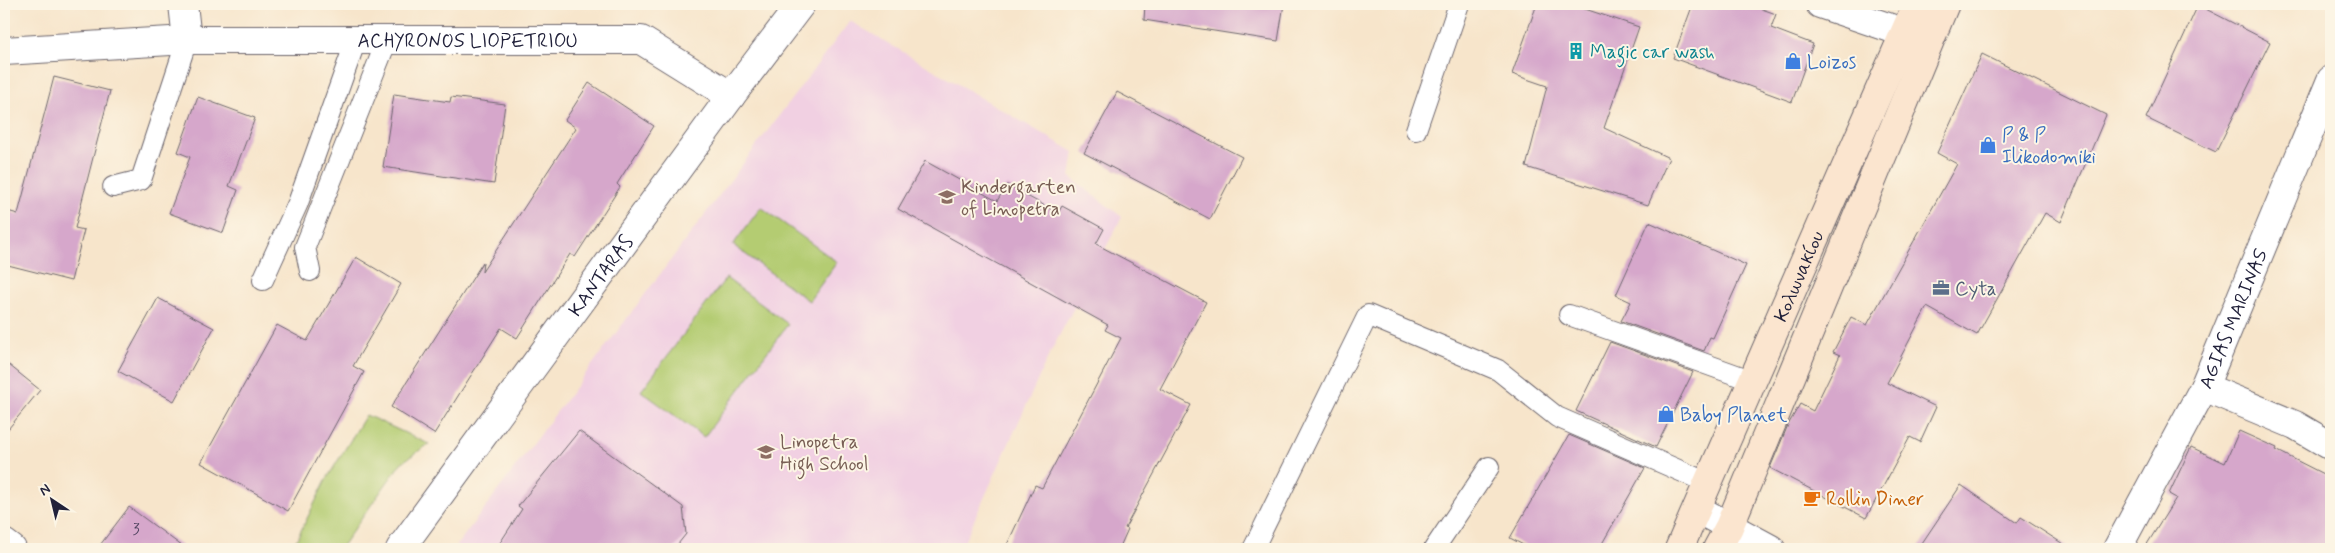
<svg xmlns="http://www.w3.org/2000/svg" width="2335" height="553" font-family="Mynerve,sans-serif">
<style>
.built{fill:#f1d0e2}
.green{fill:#b4cc72;stroke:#6b7756}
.building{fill:#d6a7cb}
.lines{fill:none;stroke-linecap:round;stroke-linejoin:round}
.service-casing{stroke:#6d666d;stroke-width:22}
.minor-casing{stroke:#6d666d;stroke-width:30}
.secondary-casing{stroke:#6d666d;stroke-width:30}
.service{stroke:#fff;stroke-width:20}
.minor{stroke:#fff;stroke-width:28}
.secondary{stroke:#fbe5cf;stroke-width:28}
.labels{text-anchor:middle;stroke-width:4;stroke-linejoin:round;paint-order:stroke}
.number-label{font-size:16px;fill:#4f435f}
.street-label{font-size:19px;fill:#22223b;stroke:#fcf5e5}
.culture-label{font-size:19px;fill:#0d838f;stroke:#fcf5e5;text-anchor:start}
.shop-label{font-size:19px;fill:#366cbe;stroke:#fcf5e5;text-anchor:start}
.education-label{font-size:19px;fill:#785e54;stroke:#fcf5e5;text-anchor:start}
.service-label{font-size:19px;fill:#4e5e75;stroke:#fcf5e5;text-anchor:start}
.food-label{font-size:19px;fill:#c56008;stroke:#fcf5e5;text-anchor:start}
</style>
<rect width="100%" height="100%" fill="#fcf5e5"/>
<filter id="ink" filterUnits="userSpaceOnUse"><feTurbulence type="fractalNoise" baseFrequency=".02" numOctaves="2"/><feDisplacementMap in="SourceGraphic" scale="10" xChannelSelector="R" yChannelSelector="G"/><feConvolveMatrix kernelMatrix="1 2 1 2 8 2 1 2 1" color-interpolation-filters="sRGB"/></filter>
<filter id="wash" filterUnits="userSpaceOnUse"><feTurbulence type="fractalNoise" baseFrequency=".0096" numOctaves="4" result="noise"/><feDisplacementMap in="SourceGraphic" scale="20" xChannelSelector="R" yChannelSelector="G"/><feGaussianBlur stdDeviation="1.12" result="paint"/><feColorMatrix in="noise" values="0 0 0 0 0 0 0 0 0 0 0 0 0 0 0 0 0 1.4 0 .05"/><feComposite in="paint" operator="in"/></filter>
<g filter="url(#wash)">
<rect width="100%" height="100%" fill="#f7e5cb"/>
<path class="built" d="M850,21L1074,152L1070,177L1122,217L1049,355L961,549H454Z"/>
<g class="green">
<path d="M761,207L837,262L809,301L733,245Z"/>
<path d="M726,278L788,324L704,437L641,391Z"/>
<path d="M366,415L429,444L401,463L340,549H292L326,480Z"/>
</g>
<g id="blocks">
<g class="building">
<path d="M1145,4H1284L1278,41L1144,20Z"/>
<path d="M1537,4H1570L1639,27L1604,128L1669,158L1648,205L1526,167L1547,86L1512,74Z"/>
<path d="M1693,4H1748L1776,14L1771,28L1813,44L1792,102L1673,58Z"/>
<path d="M2198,5L2270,42L2216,152L2146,118Z"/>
<path d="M1982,54L2106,115L2061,222L2045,213L1977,335L1927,307L1887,383L1936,407L1920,442L1910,437L1866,518L1770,468L1788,425L1800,404L1813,411L1840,355L1833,352L1851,317L1867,325L1957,164L1937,153Z"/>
<path d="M54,77L110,91L75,228L84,230L71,281L4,264V210L18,214Z"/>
<path d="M589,83L654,126L617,184L620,187L575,257L570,254L517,338L501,328L434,434L391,407L483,262L482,272L576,128L565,120Z"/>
<path d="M1117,92L1242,157L1210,219L1084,153Z"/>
<path d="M394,94L450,102L451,97L505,104L494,184L383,167Z"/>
<path d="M198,97L255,118L229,186L238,190L223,233L169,213L190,157L178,152Z"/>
<path d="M925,161L997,201L1007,185L1058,213L1062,206L1104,229L1096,244L1206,302L1160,389L1191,405L1125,528L1128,529L1119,549H1005L1035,485L1042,488L1121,338L1105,330L1108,325L898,209Z"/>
<path d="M1649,222L1746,265L1713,338L1710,337L1704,351L1621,321L1631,302L1616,295Z"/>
<path d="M356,257L401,284L353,366L364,372L288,511L201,463L277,325L307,341Z"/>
<path d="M158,298L214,328L174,401L118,371Z"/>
<path d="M1610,342L1693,372L1656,447L1576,411Z"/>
<path d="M4,361L40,390L4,434Z"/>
<path d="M579,431L683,507L686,534L674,549H496L522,509L518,506Z"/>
<path d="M2239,431L2277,448L2276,450L2331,478V549H2144L2176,498L2169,494L2191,447L2225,463Z"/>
<path d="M1569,435L1645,468L1599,549H1531L1510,538Z"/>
<path d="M1961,485L2017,523L2021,517L2071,549H1918Z"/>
<path d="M129,507L186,549H97Z"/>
</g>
</g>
</g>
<g filter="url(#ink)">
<use href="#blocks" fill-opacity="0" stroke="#6d666d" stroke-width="1"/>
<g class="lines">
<g class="service-casing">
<g id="service">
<path d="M1416,130L1459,4"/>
<path d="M113,187L141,180L187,40"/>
<path d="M310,271L305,247L387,40"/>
<path d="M263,280L298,203L356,40"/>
<path d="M1569,315L1753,381"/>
<path d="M1253,549L1368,315L1498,370L1557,417L1708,483"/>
<path d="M1434,549L1489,467"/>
</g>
</g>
<g class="minor-casing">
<g id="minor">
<path d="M183,4L187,40"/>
<path d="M1820,4L1926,40"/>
<path id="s1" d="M4,51L187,40H641L731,96"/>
<path d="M2204,387L2295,425L2331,446"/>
<path d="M1697,509L1771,549"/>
<path d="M4,543L12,549"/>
<path id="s2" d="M400,549L731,96L801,4"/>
<path id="s3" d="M2117,549L2204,387L2331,80"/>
</g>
</g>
<g class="secondary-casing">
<g id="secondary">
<path id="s4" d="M1679,549L1917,4"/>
<path d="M1717,549L1729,527L1945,4"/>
</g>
</g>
<use href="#service" class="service"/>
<use href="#minor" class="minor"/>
<use href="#secondary" class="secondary"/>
</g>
</g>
<defs>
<g id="building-bare" transform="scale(1.35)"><path d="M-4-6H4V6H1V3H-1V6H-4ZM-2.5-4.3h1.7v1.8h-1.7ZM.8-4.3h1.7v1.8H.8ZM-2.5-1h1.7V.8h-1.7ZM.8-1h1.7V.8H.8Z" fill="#0f9aa8" stroke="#fcf5e5" stroke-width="2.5" paint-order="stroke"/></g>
<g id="shop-bare" transform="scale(1.35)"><path d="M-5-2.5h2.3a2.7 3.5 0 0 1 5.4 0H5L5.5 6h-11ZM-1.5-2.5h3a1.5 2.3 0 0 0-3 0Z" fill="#3f7fe0" stroke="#fcf5e5" stroke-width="2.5" paint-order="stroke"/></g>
<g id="school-bare" transform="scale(1.35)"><path d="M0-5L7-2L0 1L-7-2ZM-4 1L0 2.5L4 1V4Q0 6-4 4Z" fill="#8d6e63" stroke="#fcf5e5" stroke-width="2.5" paint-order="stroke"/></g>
<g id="office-bare" transform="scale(1.35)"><path d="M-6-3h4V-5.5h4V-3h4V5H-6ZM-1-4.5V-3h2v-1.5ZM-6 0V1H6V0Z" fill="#5c6f8a" stroke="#fcf5e5" stroke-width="2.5" paint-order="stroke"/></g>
<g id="cafe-bare" transform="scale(1.35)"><path d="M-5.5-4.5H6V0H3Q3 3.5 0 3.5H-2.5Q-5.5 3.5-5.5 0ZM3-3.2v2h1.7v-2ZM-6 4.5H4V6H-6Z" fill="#e8710a" stroke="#fcf5e5" stroke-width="2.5" paint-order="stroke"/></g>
</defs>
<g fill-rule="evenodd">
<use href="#building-bare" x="1576" y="51"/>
<use href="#shop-bare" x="1793" y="61"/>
<use href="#shop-bare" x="1988" y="145"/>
<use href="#school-bare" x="947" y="197"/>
<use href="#office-bare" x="1941" y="288"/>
<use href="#shop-bare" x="1666" y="414"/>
<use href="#school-bare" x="766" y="452"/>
<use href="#cafe-bare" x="1812" y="498"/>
</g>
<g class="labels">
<g class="number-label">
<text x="136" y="534">3</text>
</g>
<g class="street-label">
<text dy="7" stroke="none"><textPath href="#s1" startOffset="464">ACHYRONOS LIOPETRIOU</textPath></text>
<text dy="7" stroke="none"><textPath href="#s2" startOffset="339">KANTARAS</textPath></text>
<text dy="7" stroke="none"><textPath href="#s4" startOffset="298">Κολωνακίου</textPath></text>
<text dy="7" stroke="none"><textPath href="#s3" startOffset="258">AGIAS MARINAS</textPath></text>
</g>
<g class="culture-label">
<text x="1590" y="58">Magic car wash</text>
</g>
<g class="shop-label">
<text x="1807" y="68">Loizos</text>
<text x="2002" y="141">P &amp; P<tspan x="2002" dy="22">Ilikodomiki</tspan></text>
<text x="1680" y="421">Baby Planet</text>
</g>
<g class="education-label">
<text x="961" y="193">Kindergarten<tspan x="961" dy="22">of Linopetra</tspan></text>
<text x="780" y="448">Linopetra<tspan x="780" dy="22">High School</tspan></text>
</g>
<g class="service-label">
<text x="1955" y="295">Cyta</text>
</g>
<g class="food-label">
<text x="1826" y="505">Rollin Diner</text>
</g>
</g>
<rect width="2335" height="553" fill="none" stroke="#fcf5e5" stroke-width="20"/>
<g transform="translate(52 500) rotate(325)" stroke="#fcf5e5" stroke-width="4" paint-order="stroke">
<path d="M0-4L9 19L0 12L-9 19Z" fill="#22223b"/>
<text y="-8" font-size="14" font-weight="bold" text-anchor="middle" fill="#22223b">N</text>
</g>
</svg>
